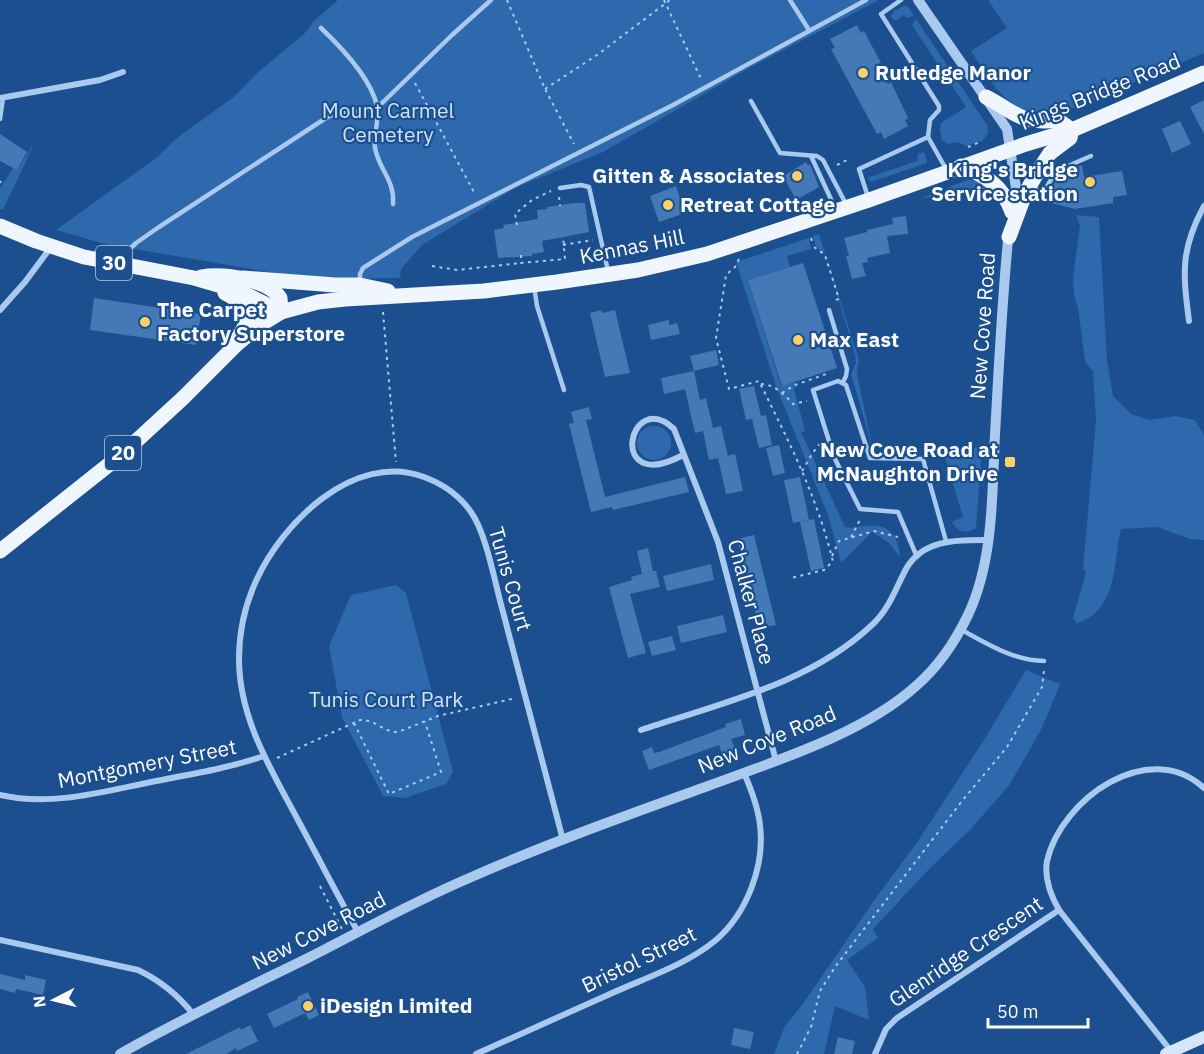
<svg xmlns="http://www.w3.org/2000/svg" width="1204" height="1054" font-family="'IBM Plex Sans',sans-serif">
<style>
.green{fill:#2e69ad}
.building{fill:#4478b7}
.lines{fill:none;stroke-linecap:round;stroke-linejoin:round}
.path{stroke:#a9c9ee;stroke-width:2;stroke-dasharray:3 4.5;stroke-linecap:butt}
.service{stroke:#a9c9ee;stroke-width:4.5}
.minor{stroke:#a9c9ee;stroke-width:6}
.tertiary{stroke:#a9c9ee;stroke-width:10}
.secondary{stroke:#d6e6fa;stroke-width:12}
.primary{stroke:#f0f6ff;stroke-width:15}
.poi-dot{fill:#ffd166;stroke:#1b4f8f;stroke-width:2}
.labels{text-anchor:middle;stroke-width:4.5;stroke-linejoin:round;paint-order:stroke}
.shield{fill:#1b4f8f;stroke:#bbcadd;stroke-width:1.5}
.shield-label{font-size:20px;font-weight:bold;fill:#fff}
.poi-label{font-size:21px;font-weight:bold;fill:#fff;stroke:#1b4f8f;text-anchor:start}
.street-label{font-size:21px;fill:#fff;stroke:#1b4f8f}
.park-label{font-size:21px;fill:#cfe3fa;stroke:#1b4f8f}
</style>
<rect width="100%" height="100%" fill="#1b4f8f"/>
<g class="green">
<path d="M338,0H879L751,67L603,152L517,187L422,245L401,269L400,278L310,279L105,244L56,230L156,158L177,138L235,96L257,73L305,33L314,21Z"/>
<path d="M988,0H1204V53L1068,110C1011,121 999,94 971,51L1007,28Z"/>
<path d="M904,6H908L914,16L907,18L904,15L897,20H894L891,16L894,11Z"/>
<path d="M916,19L987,125L988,133L983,140L966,146L958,142L948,144L942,141L940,129L941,123L966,107L912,25Z"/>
<path d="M34,144L3,210L0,209V188L13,168L17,170Z"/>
<path d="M924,152L927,163L871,182L867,178L917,161L918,154Z"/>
<path d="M967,180H977L993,193H971L922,198Z"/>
<path d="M1076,215L1099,217L1107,360L1113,396L1131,414L1149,420L1175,416L1195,420L1204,435V540L1190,539L1157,527L1121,529C1114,557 1118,592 1094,614C1090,618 1082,621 1077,624L1073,618L1086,573L1083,569L1096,421L1093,372L1085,361L1078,307L1074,295L1073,278L1080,225Z"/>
<path d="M819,234L859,360L857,368L858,379L873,450L851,374L856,363L855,354L825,254L816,247L813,236Z"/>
<path d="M809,238L811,249L787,256L790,267L748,280L781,386L795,382L796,387L794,389L805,431L801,432L845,527C853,529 857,526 865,526C888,523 899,535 900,557L888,542L872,532L841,563L828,515L776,386L736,262Z"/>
<circle cx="654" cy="443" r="17"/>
<path d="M982,447L976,528C967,534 957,532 952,522L963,517L943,451Z"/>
<path d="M396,585L406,593L453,772L446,784L405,798L383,796L342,717L329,646L351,595Z"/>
<path d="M1026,670L1060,684L1041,730L1010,784L971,829L931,867L873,929L878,938L847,960L865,987L869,1020L835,1006L824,1054H774L785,1026L802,1005L875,899L916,844L984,740Z"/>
</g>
<g class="building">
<path d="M857,25L861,33L864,31L881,63L878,64L888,84L891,82L908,118L905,120L908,126L884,139L881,132L877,134L831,49L835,48L830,39Z"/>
<path d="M1204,100V134L1190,107Z"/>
<path d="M1180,121L1191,144L1172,153L1162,129Z"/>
<path d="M0,134L27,152L17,170L0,161Z"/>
<path d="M806,162L808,166L810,164L819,187L796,200L783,176Z"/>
<path d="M1082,165L1084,177L1122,171L1127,195L1113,197V203L1075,209L1051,203L1052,199H1056L1057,196L1052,188L1056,181L1065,173Z"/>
<path d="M676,186L685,213L659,222L650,196Z"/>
<path d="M575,203H585L589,232L542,241L544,252L532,254V256L498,258L494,230L504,228L503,225L538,219L537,210L547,209V207Z"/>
<path d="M906,216L908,234L887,236L890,253L867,258L868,262L862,263L866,276L852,279L846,256H849L844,238L867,232V230L893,224L892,218Z"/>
<path d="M803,263L837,368L782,386L748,280Z"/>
<path d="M94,298L201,314L196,345L90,330Z"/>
<path d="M601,310L602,313L615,310L630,373L605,377L590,313Z"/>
<path d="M669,320V325L677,323L680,334L651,340L648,325Z"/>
<path d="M716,350L719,365L694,371L690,356Z"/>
<path d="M694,371L700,400L706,398L713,428L721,426L728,456L709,460L703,431L695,433L685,389L664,394L661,378Z"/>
<path d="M754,386L761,416L766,415L772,445L759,448L752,419L746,420L739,389Z"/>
<path d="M589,407L592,419L586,420L605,497L685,477L689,492L613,510L612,507L591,512L569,424L574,423L571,412Z"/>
<path d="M779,445L785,473L773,476L766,448Z"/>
<path d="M735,454L743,491L726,494L718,458Z"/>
<path d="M800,477L809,520L793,523L784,480Z"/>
<path d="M814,519L824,568L811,571L800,522Z"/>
<path d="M754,535L776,625L759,628L737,539Z"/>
<path d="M648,548L653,571H656L660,587L630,594L646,653L628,658L609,587L632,580L631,577L642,574L637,551Z"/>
<path d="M711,564L714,580L667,591L663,576Z"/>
<path d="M723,615L727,632L681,643L677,626Z"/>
<path d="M672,636L676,650L652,656L648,642Z"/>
<path d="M741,719L745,735L731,739L736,751L723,756L719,745L649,770L642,751L652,747L654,753L659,752L726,727L725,724Z"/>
<path d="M0,974L25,980V975L46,980L43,995L16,989L15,993L0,989Z"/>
<path d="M308,992L319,1015L309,1020L305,1013L274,1028L267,1014L298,999L297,997Z"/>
<path d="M250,1025L258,1041L237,1051L236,1048L226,1054H186L240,1027L241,1030Z"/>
<path d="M734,1028L754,1032L750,1049L731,1045Z"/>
<path d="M838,1037L855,1041L852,1054H834Z"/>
</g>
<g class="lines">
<g class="path">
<path d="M507,0L545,89L574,144"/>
<path d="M664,0L701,79"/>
<path d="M415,83L475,194"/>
<path d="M545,89L597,55L670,0"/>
<path d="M968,147L982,141"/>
<path d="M837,165L849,159"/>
<path d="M0,183L1,181"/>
<path d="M559,197L560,206"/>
<path d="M517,225L515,214L532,200L551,191"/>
<path d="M811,238L813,244"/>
<path d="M563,245L593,240"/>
<path d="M814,247L825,255L839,299L832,301"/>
<path d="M521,255V263L565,259L563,236"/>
<path d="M739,259L735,267L726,275L716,338L729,389L759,381C788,440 816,494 832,558L833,561L824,570L791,578"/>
<path d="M432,266L457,270L521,263"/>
<path d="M383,312L396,462"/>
<path d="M761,384C774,384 785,395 793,404L807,401"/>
<path d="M782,393L795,385L829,373"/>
<path d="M802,471C808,462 812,452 820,444"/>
<path d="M851,537L861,518"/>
<path d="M832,556L839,541L874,531L898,537"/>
<path d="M354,723L389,794L441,772L425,722"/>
<path d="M277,758L360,720C374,719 385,733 398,732L438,716L516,698"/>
<path d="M320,886L342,929"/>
<path d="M797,1054L811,1027L820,991L835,967L962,801L1007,747L1042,687L1044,670"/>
</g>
<g class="service">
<path d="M790,0L809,30"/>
<path d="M321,28C341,47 371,79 377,106C380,119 373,134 375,148C379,170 395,180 393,204"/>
<path d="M751,101L780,153L817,156L823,160L846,204"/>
<path d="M0,119L3,98"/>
<path d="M928,137L946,169"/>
<path d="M811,156L835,208"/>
<path d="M560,188L581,185L589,187L608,271"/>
<path d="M1032,189L1053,195"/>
<path d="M1044,193C1053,169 1069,166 1091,156"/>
<path d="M868,197L859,169L928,137L930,120L939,110V106L881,14L901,0"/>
<path d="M118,260L136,243L159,227L329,116C345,112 361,112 378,107L452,35L491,0"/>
<path d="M360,283V274L363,268L412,237L673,105L866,0"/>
<path d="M534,286L537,306L564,390"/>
<path d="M829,310L847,369L846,376L843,382"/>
<path d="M917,557L898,512L860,509L834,457L813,390L838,381L846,385L870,458L923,459L946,541"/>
<path d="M960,629C986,643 1014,661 1044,661"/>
</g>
<g class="minor">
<path d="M0,98L100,80L123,72"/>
<path d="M0,310L25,282L51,247"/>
<path d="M1189,321C1183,274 1180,250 1204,206"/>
<path d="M683,455C606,497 628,386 674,429L718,542L776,761"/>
<path d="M641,730C721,703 810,684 873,624C889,609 896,588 906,569C923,539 957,540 987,540"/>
<path d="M0,795C52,807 105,791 156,781C192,774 229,768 264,756"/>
<path d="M358,932C338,896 319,859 299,822C272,771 239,719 239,659C239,633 245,605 256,581C282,523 354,451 424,477C443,484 459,495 471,512C487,535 495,584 503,612C523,688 543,764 563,840"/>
<path d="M0,940L138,970C159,980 178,995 193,1014"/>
<path d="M1171,1051L1059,910C1051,896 1044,878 1047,861C1061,799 1149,737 1204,788"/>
<path d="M476,1054C521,1034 565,1014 610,994C645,978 686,965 716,940C747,913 765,866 760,825C758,807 751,789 744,773"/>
<path d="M875,1054L886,1029L897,1018L1059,910"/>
</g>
<g class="tertiary">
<path d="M918,0L1007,129L1016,188L1012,212"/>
<path d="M120,1054C181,1019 245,989 308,958C361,931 413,902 467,879C546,844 628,815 708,786C775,761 863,734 916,686C938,667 956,640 968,615C994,560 992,493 995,434C999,366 1002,298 1009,230"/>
</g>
<path class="secondary" d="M1166,1054L1204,1037"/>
<g class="primary">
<path d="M986,97C1015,112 1021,125 1058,120L1072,130"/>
<path d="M961,166C985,175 1003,186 1012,212"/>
<path d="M0,226L36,241L84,257L194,278L239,291L281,312"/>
<path d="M1009,237L1025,194L1037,173L1050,153L1070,138L1071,133"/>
<path d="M201,277C222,273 268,279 280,298L281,312"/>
<path d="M243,278L335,285H360L388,291"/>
<path d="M225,293C237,299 250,308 246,323C244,330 239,334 237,341"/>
<path d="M0,551L121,455L183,398L237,344L260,325L281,312L318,302L345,299L484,291L557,282L638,270L707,254L869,200L1026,144L1072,130L1204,73"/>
</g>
</g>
<g class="poi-dot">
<circle cx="863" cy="73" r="6"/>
<circle cx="797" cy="176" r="6"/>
<circle cx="1090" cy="182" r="6"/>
<circle cx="668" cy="205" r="6"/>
<circle cx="145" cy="322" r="6"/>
<circle cx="798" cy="340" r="6"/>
<rect x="1004" y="456" width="12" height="12" rx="3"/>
<circle cx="308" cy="1006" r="6"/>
</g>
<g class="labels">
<g class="shield">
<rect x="96" y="246" width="36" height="34" rx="4.5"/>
<rect x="105" y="436" width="36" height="34" rx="4.5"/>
</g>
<g class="shield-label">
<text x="114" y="270">30</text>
<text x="123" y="460">20</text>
</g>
<g class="poi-label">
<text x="875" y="80">Rutledge Manor</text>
<text x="1078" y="177" text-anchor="end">King's Bridge<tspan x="1078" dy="24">Service station</tspan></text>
<text x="785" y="183" text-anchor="end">Gitten &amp; Associates</text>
<text x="680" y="212">Retreat Cottage</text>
<text x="157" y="317">The Carpet<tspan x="157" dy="24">Factory Superstore</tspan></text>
<text x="810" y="347">Max East</text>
<text x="998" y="457" text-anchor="end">New Cove Road at<tspan x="998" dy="24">McNaughton Drive</tspan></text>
<text x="320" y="1013">iDesign Limited</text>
</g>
<g class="street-label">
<text transform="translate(1100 92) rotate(-22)" y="7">Kings Bridge Road</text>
<text transform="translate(632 247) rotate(-11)" y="7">Kennas Hill</text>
<text transform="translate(983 326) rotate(-86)" y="7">New Cove Road</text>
<text transform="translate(510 579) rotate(74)" y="7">Tunis Court</text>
<text transform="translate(751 602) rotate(75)" y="7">Chalker Place</text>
<text transform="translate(767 740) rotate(-22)" y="7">New Cove Road</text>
<text transform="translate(147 764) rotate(-11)" y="7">Montgomery Street</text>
<text transform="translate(319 931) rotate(-27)" y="7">New Cove Road</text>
<text transform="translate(966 952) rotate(-34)" y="7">Glenridge Crescent</text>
<text transform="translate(639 960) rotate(-26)" y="7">Bristol Street</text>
</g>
<g class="park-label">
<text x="388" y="118">Mount Carmel<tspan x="388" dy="24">Cemetery</tspan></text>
<text x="386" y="707">Tunis Court Park</text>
</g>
</g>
<g transform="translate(54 1000) rotate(263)" stroke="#1b4f8f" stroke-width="4.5" paint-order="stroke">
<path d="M0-4.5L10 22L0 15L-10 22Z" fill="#ffffff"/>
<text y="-9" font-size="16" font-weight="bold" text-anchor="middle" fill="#ffffff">N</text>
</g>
<path d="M988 1018v9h100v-9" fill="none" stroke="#ffffff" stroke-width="3"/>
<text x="997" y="1018" font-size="18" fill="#ffffff" stroke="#1b4f8f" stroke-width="4.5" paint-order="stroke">50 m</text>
</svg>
